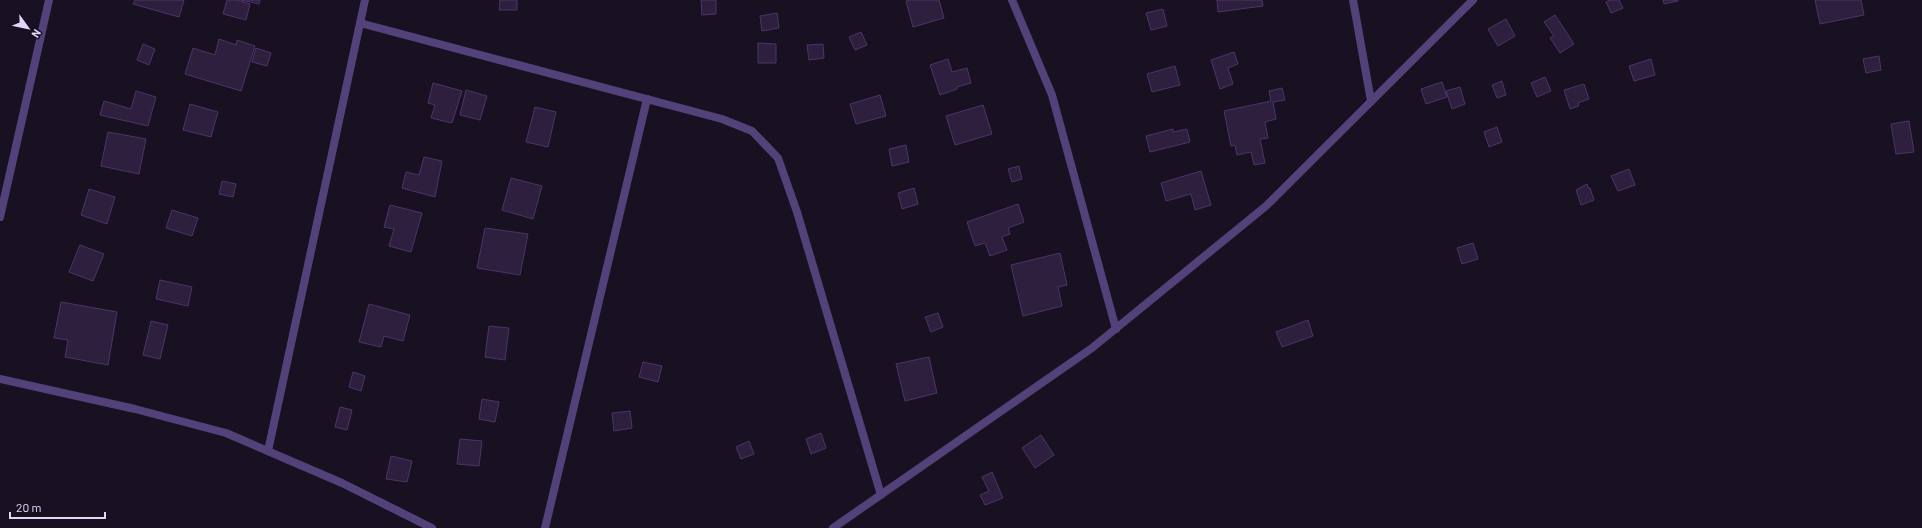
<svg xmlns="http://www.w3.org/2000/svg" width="1922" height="528" font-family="Barlow,sans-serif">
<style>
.building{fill:#2e1f3f;stroke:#4d3468}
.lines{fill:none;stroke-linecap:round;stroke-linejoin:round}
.street{stroke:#53427a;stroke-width:8}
</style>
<rect width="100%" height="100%" fill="#181121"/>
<g class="building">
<path d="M135,0H184L179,17L133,4Z"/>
<path d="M227,0H237L250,4L246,20L223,14Z"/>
<path d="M241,0H260L259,4Z"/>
<path d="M500,0H517V10H499Z"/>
<path d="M701,0H716V14L702,15Z"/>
<path d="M909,0H939L944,18L913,27L906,1Z"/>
<path d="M1217,0H1262L1263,6L1218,12Z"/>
<path d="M1610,0H1619L1623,8L1611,13L1606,2Z"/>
<path d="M1663,0H1678V1L1664,4Z"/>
<path d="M1815,0H1861L1864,15L1820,24Z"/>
<path d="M1163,9L1167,26L1151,30L1146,13Z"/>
<path d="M777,13L779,28L762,31L760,16Z"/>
<path d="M1555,15L1574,44L1560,53L1550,38L1554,36L1544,22Z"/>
<path d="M1506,19L1515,36L1498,46L1488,29Z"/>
<path d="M861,32L867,45L855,50L849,37Z"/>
<path d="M219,39L236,45L237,40L255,46L241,91L185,74L193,48L215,55Z"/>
<path d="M758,43L776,44V63H758Z"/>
<path d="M143,44L155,49L149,65L137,60Z"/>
<path d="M823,44L824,58L809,60L807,45Z"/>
<path d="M256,48L271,53L267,66L252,62Z"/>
<path d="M1234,52L1238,64L1228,68L1233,84L1220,89L1211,60Z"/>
<path d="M1879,56L1881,70L1866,73L1863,59Z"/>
<path d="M948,59L952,72L967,68L971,83L957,87V89L940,95L930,65Z"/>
<path d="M1651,59L1655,75L1634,81L1629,66Z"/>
<path d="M1175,66L1180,85L1152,92L1147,74Z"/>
<path d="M1545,77L1551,91L1537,97L1531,83Z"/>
<path d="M1502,81L1506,95L1497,98L1492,85Z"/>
<path d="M1442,82L1447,97L1426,104L1421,89Z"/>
<path d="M433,83L462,91L452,123L431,118L435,105L428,103Z"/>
<path d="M1584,84L1589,99L1578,103L1579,106L1570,109L1564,90Z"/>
<path d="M1460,87L1465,104L1452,109L1446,91Z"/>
<path d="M1282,88L1285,100L1273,102L1276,119L1265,122L1268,138L1260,139L1265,163L1254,165L1251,152L1237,155L1235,145L1231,146L1224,111L1271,101L1269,91Z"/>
<path d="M466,90L487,96L480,120L460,115Z"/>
<path d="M136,91L156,97L148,126L100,115L104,101L131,109Z"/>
<path d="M880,95L886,116L856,124L850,104Z"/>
<path d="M190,104L218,112L211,137L183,130Z"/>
<path d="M983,105L992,134L955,145L946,116Z"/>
<path d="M535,107L556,112L548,147L526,142Z"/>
<path d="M1909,121L1914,152L1896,154L1891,124Z"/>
<path d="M1497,127L1502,142L1489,147L1484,132Z"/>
<path d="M1173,129V132L1187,129L1190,142L1150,152L1146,136Z"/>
<path d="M108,132L146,139L139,174L101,166Z"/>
<path d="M906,145L909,162L892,166L889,149Z"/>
<path d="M424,157L442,161L435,197L402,188L406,172L419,175Z"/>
<path d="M1019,166L1022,179L1012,182L1008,169Z"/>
<path d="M1629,169L1635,185L1618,191L1611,176Z"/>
<path d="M1201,171L1211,205L1195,210L1191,194L1166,201L1161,183Z"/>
<path d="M511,178L542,186L533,219L502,210Z"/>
<path d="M222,181L236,184L233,197L219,194Z"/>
<path d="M1587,184L1588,188H1590L1594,200L1581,205L1576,190Z"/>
<path d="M914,188L918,204L902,209L898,193Z"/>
<path d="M89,189L115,197L107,224L81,215Z"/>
<path d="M1018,204L1024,222L1008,228L1010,234L1002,237L1007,250L990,256L985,243L975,246L967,222Z"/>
<path d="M390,205L422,213L411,252L389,246L394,229L384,227Z"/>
<path d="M172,210L198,218L192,236L166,228Z"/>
<path d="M485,228L528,234L520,275L477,268Z"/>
<path d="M1473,243L1478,259L1462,264L1457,248Z"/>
<path d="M80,245L104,254L93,281L69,272Z"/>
<path d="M1060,253L1067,285L1058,287L1062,306L1023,316L1011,265Z"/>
<path d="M160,280L192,287L188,306L156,299Z"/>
<path d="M61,302L117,312L108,365L65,357L68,340L54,338Z"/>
<path d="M369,304L410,315L403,341L384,336L381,347L359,342Z"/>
<path d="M938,313L943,327L931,332L925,317Z"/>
<path d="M1308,320L1313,336L1282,347L1276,332Z"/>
<path d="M151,321L168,325L160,359L143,355Z"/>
<path d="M489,326L509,328L505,360L485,357Z"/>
<path d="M929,357L937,393L905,401L896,364Z"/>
<path d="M643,362L662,366L658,382L639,377Z"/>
<path d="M353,372L365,376L361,391L349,387Z"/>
<path d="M482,399L499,402L495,422L479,419Z"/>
<path d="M340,407L352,410L347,430L335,427Z"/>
<path d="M630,411L632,428L614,431L612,413Z"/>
<path d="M821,433L826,448L811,454L806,439Z"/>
<path d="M1041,435L1054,455L1035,468L1022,448Z"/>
<path d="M460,439L482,441L479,466L457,464Z"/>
<path d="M749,441L754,454L741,459L736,447Z"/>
<path d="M391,456L412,461L407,482L386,479Z"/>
<path d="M992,472L1003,498L985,505L980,495L989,491L982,477Z"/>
</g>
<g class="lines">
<g class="street">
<path d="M1012,0L1052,95L1116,329"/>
<path d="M1353,0L1371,101"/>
<path d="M360,23L722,119L752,131L778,158L797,212L881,495"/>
<path d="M0,217L49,0"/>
<path d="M0,379L135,409L226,433L342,483L432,528"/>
<path d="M268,451L365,0"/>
<path d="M545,528L647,99"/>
<path d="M833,528L1092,348L1266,206L1473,0"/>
</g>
</g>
<g transform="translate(28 28) rotate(123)" stroke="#181121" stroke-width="3" paint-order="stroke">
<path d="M0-3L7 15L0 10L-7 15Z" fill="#e4d6f9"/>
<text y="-6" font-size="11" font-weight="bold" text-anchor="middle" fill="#e4d6f9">N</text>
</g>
<path d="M10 512v6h95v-6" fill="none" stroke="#e4d6f9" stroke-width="2"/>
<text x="16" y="512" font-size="12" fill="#e4d6f9" stroke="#181121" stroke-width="3" paint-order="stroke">20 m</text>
</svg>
